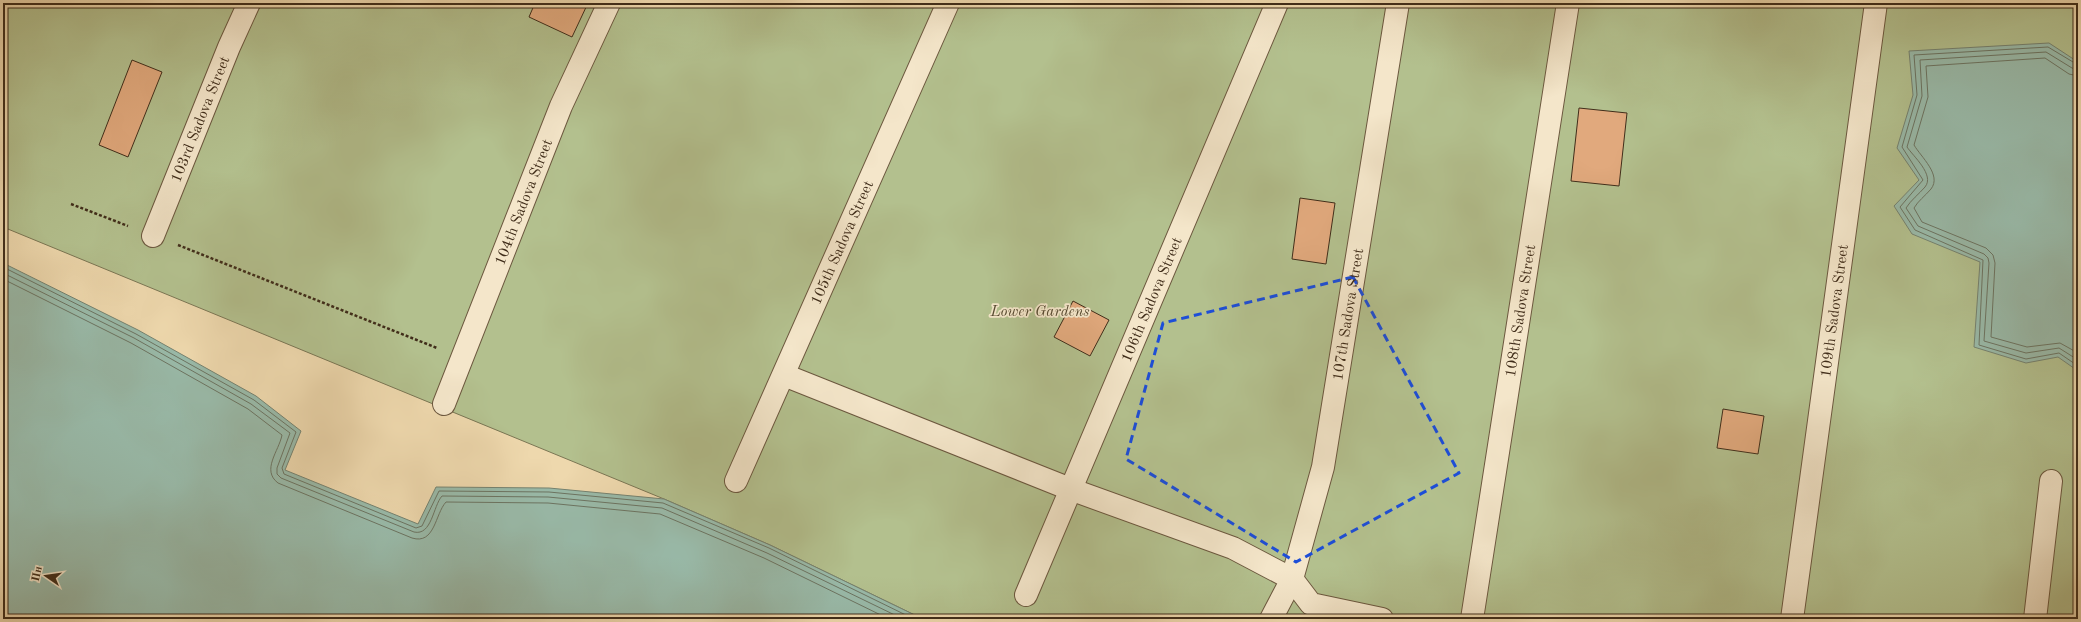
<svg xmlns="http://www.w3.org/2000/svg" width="2081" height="622" font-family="'Old Standard TT',serif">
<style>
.green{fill:#b3c08e;stroke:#7a7654}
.water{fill:#99baa9;stroke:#758270}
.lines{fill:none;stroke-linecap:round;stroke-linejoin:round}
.shore{stroke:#6c7462;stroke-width:1}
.building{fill:#e1a97d;stroke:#402d1a}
.street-casing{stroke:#6c583f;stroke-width:24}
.path{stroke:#402d1a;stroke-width:2.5;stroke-dasharray:3 2;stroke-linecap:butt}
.street{stroke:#f4e6ca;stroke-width:22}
.marked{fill:none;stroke:#1d4ed8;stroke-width:3;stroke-dasharray:8 5;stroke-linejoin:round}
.labels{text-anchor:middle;stroke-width:3.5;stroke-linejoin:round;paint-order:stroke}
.street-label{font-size:15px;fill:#402d1a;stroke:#f4e6ca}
.park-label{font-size:15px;font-style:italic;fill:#574a31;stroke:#f4e6ca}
</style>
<rect width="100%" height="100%" fill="#eed8ad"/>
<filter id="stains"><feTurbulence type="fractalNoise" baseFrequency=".005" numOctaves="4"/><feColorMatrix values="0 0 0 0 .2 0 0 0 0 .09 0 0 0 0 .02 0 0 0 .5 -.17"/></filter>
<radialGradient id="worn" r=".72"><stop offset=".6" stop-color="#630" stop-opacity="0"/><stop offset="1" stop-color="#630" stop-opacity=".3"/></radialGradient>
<path class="green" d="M3,3H2078V619H923L770,545L664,499L3,227Z"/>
<g class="water">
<path d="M2049,43L2078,62V371L2058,357L2026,363L1974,347L1980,262L1912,234L1894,206L1919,180L1897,148L1913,95L1909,51Z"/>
<path d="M3,263L138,330L256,396L301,431L285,470L418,524L436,487L549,488L664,499L770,545L923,619H3Z"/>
</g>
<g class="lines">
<g class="shore">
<path d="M2078,65L2048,47L1914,55L1917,95L1902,147L1923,180L1900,207L1915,230L1983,260L1979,345L2026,359L2059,353L2078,366"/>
<path d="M2078,70L2072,68L2046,52L1920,60L1922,96L1907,147C1913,156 1935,175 1925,187C1919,194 1911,200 1906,208L1918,226L1984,254L1988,258L1989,263L1984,341L2026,353L2059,348L2078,360"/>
<path d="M2078,76L2069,74L2045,58L1926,66L1928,97L1914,145C1921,157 1942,175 1931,189C1925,196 1918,201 1914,208L1922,222L1986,248L1993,255L1995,263L1991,337L2027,347L2060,343L2078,353"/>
<path d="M3,267L136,334L254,400L296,432L282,468L284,474L416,528L422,526L439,491L549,492L663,503L769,548L914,619"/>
<path d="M3,273L134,338L251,404L290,433L277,468V474L281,478L414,532C432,536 433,506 442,496L548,497L662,508L767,553L903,619"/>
<path d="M3,279L131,343L248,409L282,435C279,451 261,470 278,483L412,538C435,545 435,514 446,502L548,503L660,514L764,558L889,619"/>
</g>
</g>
<g class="building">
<path d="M535,3H588L572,37L529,17Z"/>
<path d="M132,60L162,72L128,157L99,145Z"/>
<path d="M1579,108L1627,113L1619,186L1571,181Z"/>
<path d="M1300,198L1335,203L1326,264L1292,259Z"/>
<path d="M1073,301L1109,320L1090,356L1054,337Z"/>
<path d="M1723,409L1764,416L1758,454L1717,448Z"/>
</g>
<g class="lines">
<g class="street-casing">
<g id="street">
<path id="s1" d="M153,236L229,47L249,3"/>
<path d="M784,375L1070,489L1233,548L1292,579L1311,604L1382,619"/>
<path id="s2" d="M444,404L561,106L609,3"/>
<path id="s3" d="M736,481L948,3"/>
<path id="s4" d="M1026,595L1277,3"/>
<path id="s5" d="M1271,619L1292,579L1323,467L1398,3"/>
<path id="s6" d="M1472,619L1568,3"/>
<path id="s7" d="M1792,619L1876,3"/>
<path d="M2035,619L2051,481"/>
</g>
</g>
<g class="path">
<path d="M71,204L128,226"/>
<path d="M178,245L437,348"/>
</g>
<use href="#street" class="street"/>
</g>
<path class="marked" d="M1353,277L1459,473L1296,562L1126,459L1163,323Z"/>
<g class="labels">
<g class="street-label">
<text dy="5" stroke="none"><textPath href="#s1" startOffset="126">103rd Sadova Street</textPath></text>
<text dy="5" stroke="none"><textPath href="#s2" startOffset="217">104th Sadova Street</textPath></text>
<text dy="5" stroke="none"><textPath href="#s3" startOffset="261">105th Sadova Street</textPath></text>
<text dy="5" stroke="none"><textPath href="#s4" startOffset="321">106th Sadova Street</textPath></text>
<text dy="5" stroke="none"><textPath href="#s6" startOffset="312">108th Sadova Street</textPath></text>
<text dy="5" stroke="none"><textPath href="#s7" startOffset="311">109th Sadova Street</textPath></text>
<text dy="5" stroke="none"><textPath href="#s5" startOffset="316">107th Sadova Street</textPath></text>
</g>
<g class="park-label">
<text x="1040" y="316">Lower Gardens</text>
</g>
</g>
<rect width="2081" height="622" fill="none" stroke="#eed8ad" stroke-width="16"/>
<rect x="4" y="4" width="2073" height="614" fill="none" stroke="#402d1a" stroke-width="2"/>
<rect x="8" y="8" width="2065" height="606" fill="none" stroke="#402d1a"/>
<g transform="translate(46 576) rotate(283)" stroke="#f4e6ca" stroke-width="3" paint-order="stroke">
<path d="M0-3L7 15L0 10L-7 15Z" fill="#402d1a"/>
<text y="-6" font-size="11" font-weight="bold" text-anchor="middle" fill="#402d1a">Пн</text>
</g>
<rect width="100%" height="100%" filter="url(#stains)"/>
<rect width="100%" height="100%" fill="url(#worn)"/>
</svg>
